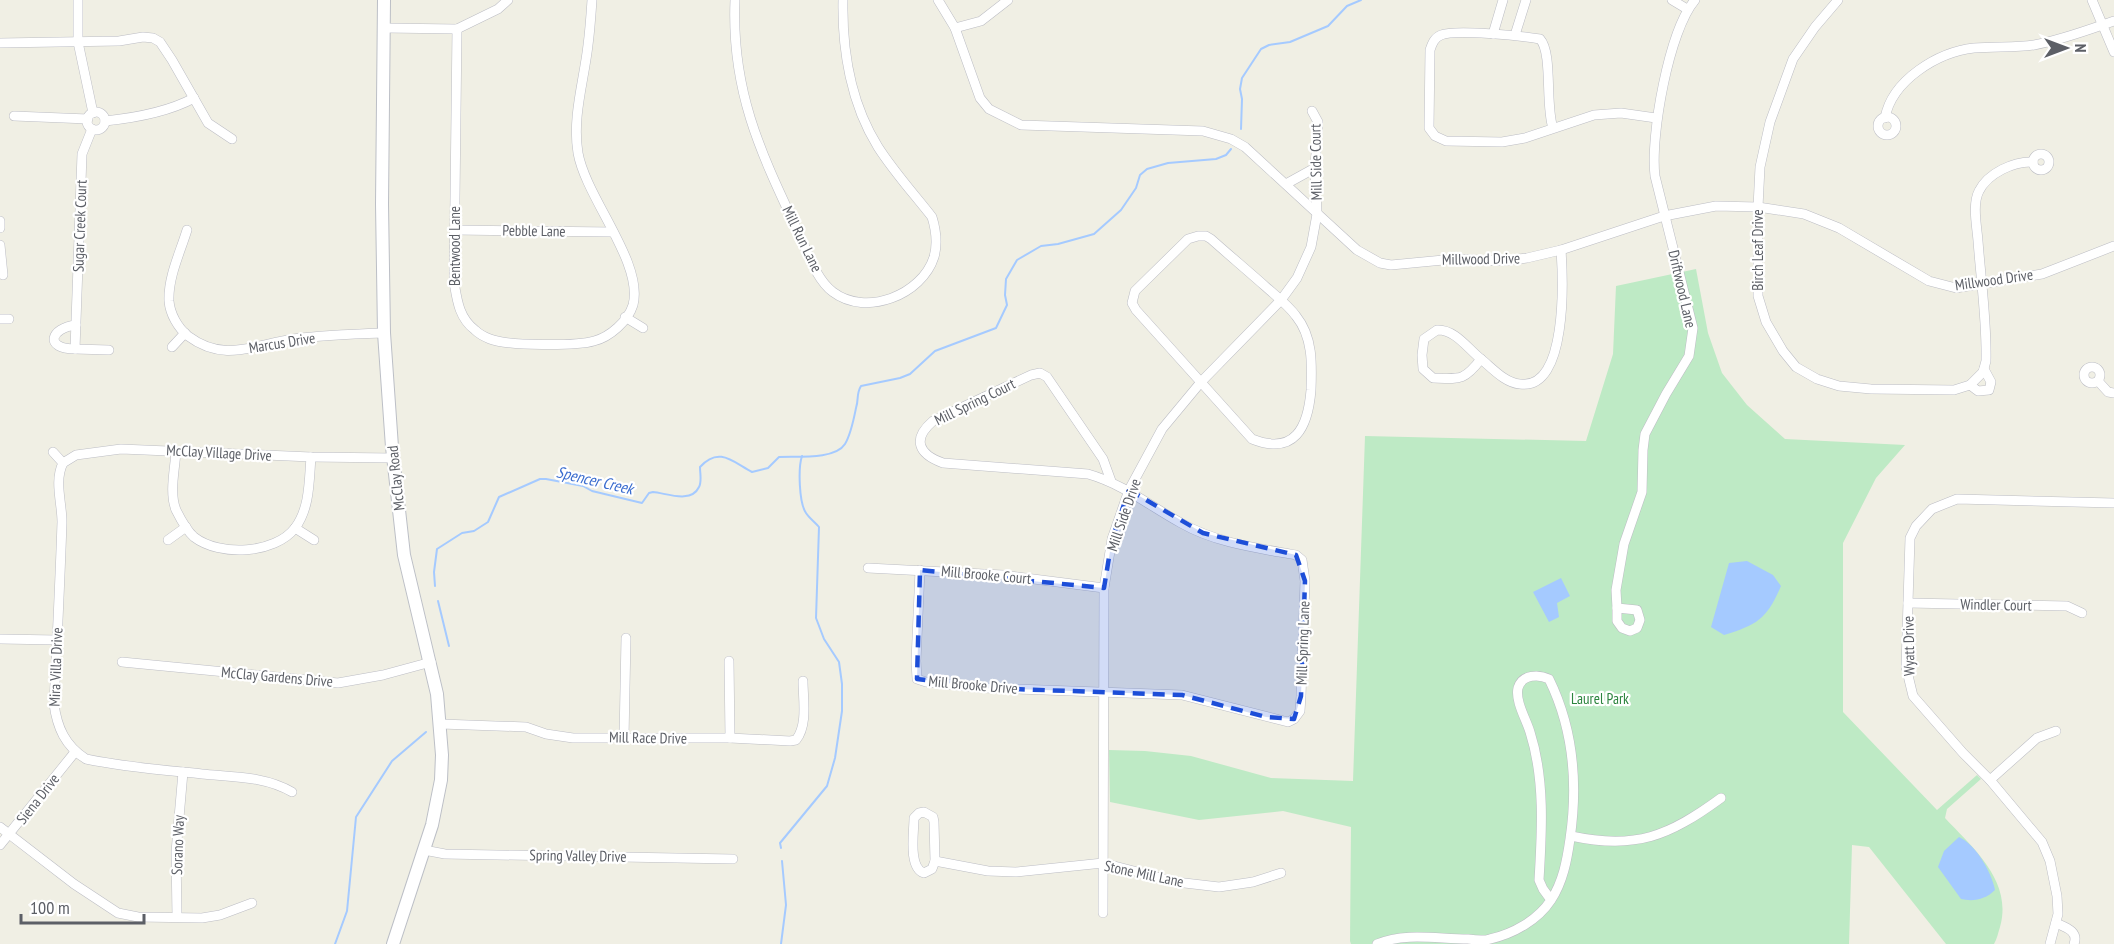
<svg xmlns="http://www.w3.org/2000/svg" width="2114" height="944" font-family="'PT Sans Narrow',sans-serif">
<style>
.green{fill:#beeac5}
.water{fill:#a5caff}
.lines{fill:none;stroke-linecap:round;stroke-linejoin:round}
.stream{stroke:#a5caff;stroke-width:2}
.street-casing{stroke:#bcbdc4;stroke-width:10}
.secondary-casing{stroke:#bcbfc6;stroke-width:14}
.street{stroke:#fff;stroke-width:9}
.secondary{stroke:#fff;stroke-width:12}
.marked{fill:#1d4ed8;fill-opacity:0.2;stroke:#1d4ed8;stroke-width:4.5;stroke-dasharray:12 8;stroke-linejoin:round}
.labels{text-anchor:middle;stroke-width:4.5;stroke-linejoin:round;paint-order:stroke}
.street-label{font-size:15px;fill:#5c5f66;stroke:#fff}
.park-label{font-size:15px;fill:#2c843e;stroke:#fff}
.water-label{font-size:16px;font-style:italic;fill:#3b6dcf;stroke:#fff}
</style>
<rect width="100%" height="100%" fill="#f0efe4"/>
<path class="green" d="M1696,269L1708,333L1722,373L1747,405L1785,439L1905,445L1876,478L1843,543V712L1937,810L1977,775L1981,779L1947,809L1945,818C1973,848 2013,881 2000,927C1998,933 1997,939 1994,944H1946L1869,847L1852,845L1849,944H1351L1350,941L1351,827L1283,811L1199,820L1110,802L1109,750L1145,751L1191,756L1271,778L1353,781L1365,436L1586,441L1613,354L1616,286Z"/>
<g class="water">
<path d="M1747,561L1773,575L1781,586C1767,619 1757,625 1724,635L1711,627L1729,563Z"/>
<path d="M1561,578L1570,596L1557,603L1559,617L1549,622L1533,592Z"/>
<path d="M1959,837C1976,845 1991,871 1995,890C1986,899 1974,902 1961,899L1938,867L1944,851Z"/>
</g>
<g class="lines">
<g class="stream">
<path d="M1241,129L1242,99L1240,89L1242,78L1261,49L1269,45L1290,42L1328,26L1347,6L1361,0"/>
<path d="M435,586L434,572L437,549L462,533L474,531L488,522L499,497L540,479H546L583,486L592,491L642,503L649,493L653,492C666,493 691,504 699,487C702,482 700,474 700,467C719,446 733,462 752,472L768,468L779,457C796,456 835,460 845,444C851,434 854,418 856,408C859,399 856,394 861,386L900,378L910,374L935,351L996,328L1007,305L1005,295L1006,279L1017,260L1041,246L1058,244L1094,234L1121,210L1136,188L1140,175L1147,169L1168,163L1216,159L1226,155L1231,149"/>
<path d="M438,601L449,646"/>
<path d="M781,848L780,843L827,786L835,758L842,711V684L839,662L824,639L816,618L819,527C815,522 809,518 806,513C799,503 798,468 802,456"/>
<path d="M335,944L347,911L356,817L392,761L426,732"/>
<path d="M781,944L786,905L782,861"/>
</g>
<g class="street-casing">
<g id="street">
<path d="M78,0V42L93,113"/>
<path d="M735,0C731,92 761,153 799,234C808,253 816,279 833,292C866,317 922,295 934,257C938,243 936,230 932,217C914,194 894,172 878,147C851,104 842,50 843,0"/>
<path d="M938,0L955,28L980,98L989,109L1021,125L1203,131L1231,139L1245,147L1357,250L1380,263L1391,265L1454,259L1503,261L1527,258L1561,250L1664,216L1716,206L1758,207L1804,214L1839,228L1929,281L1956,288L2042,274L2114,246"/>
<path d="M1672,0L1687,9"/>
<path d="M1838,0L1815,27L1793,59L1770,122L1760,167L1758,207V296L1766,322L1783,351L1796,367L1817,379L1839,386L1871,389L1954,390L1970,385L1983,372L1986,361C1987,322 1981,281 1978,241C1977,227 1972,204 1979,191C1988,173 2014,161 2033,162"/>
<path d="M2092,0L2114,52"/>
<path d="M385,28L457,29L498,9L508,0"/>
<path d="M955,28L981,21L1008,0"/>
<path d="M457,29L454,282C457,300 459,318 475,330C479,334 485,337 490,339C507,346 577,346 594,341C610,337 628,321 633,305C644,263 586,198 578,153C572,117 584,81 588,45C590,30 591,15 592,0"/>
<path d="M1493,34L1503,0"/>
<path d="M1515,35L1526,0"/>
<path d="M0,43L119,41L143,37L153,38L160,42L172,60L208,123L232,139"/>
<circle cx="96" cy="121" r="9"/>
<path d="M14,116L88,119"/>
<circle cx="1887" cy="126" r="9"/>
<path d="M1885,118C1892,80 1938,52 1974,48C1994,46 2015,48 2034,45C2062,40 2088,30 2114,21"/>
<path d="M105,121C134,118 168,112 194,98"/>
<path d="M1553,128C1545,106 1553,53 1540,39C1522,36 1455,29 1441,35C1434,38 1432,44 1430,50L1429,128L1435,136L1446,141L1502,142L1525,138L1594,115L1621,113L1656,118"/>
<path d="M92,129L82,154L75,349L109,350"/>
<circle cx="2041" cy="162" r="8"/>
<path d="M1286,184L1315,168"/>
<path d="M0,221V228"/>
<path d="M187,230C180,253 168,277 169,301C170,314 178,328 188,336C224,363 253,345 293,339C323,335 354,334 384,333"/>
<path d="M455,230L613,232"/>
<path d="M1198,236H1206L1211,239C1229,255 1248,271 1266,287C1276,296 1288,305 1296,316C1313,337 1312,364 1311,390C1308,427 1295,456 1252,439L1136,310L1132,303L1135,291L1188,239Z"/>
<path d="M0,245L3,275"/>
<path d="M625,317L643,328"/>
<path d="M0,319H9"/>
<path d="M1437,330C1455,329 1468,349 1481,359C1464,381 1460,379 1433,378L1423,369L1422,355L1424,339Z"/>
<path d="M172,347L185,333"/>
<path d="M75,349C44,349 50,328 76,325"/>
<path d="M1481,359C1492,368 1505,383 1520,384C1568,391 1563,278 1561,250"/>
<circle cx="2092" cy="375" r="8"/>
<path d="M2098,381L2108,392L2114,393"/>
<path d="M1970,385L1978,391L1989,390L1991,382L1984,369"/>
<path d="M176,451C175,469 169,493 176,510C180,518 187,531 194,537C220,557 275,554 295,528C310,508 309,481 311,457"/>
<path d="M53,452L63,463"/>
<path d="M63,463C54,481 62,503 62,522C60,583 57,643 54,704C57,727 65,746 86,759C124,767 163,770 202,774C232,777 265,776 292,792"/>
<path d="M63,463L76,455L121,449L311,457L393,458"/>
<path d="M295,528L314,540"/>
<path d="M168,540L186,527"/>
<path d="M868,568L1003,575L1104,588"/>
<path d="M920,570L916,661L917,679L926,682L985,688L1182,695L1288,722L1294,719L1300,711L1301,696L1305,581L1302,560L1296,555C1257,548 1216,543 1181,523C1150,506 1123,484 1088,474L943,463C918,454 912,439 933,421L1031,375L1040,373L1047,377L1103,459L1111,481"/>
<path d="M1908,603L2067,606L2082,613"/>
<path d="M1617,608L1616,590L1624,544L1642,492L1643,450L1645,434L1666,394L1689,356L1693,328L1655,176C1650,136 1669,30 1695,0"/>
<path d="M1617,608L1637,610L1640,620L1637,628L1630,631L1622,628L1617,621Z"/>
<path d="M0,639L57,640"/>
<path d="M729,661L730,738"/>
<path d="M122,662L338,683L383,675L431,662"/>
<path d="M441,724L526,727L546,734L573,738H730L790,741L796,740C808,725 803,699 803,681"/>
<path d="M624,738L626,638"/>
<path d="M1990,780L2037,738L2056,731"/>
<path d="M924,812L933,817L934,822L935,861L932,869L924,873C908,868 914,832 914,818L919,813Z"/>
<path d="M0,827L74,884L118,913L138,917L202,918L220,915L252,903"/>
<path d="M1571,836C1636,850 1669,836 1721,798"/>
<path d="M0,845L75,752"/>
<path d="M424,850L445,854L733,859"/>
<path d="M935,861L988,871L1016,872L1103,863L1176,882L1219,887L1253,882L1281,873"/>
<path d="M1103,913L1104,588L1112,539L1129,490L1162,429L1201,382L1281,300L1297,278L1311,247L1317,214L1315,168L1318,122L1312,111"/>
<path d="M177,917L176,852L183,772"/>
<path d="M2056,923C2065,927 2079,931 2074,944"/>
<path d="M1377,944C1406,932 1437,939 1468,939C1475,940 1484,941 1490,939C1513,934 1538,920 1551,900C1563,882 1567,860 1570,839C1578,784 1574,730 1549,679C1539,674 1522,674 1518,688C1515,701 1526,719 1530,732C1545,779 1542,831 1539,880L1543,889L1551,900"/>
<path d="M2050,944L2058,914L2057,896L2050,861L2042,842L1990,780L1963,753L1913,696L1906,667L1910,538L1916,526L1932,509L1957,499L2114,503"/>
</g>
</g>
<g class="secondary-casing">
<path id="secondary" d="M384,0L382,204L384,333L392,447L404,555L437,694L442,755L441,780L432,825L393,944"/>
</g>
<use href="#street" class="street"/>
<use href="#secondary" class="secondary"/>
</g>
<path class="marked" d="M1129,490L1203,533L1296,555L1305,581L1301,696L1294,719L1266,717L1182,695L985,688L917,679L920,570L1104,588L1112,539Z"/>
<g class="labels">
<g class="street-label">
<text transform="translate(1316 162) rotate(-91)" y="5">Mill Side Court</text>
<text transform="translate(80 226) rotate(-88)" y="5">Sugar Creek Court</text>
<text transform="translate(534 231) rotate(1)" y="5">Pebble Lane</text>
<text transform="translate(802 239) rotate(64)" y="5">Mill Run Lane</text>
<text transform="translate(455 246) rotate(-90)" y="5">Bentwood Lane</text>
<text transform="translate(1758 250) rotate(-90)" y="5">Birch Leaf Drive</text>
<text transform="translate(1481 259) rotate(-1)" y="5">Millwood Drive</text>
<text transform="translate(1994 280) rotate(-8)" y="5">Millwood Drive</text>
<text transform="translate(1682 289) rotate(77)" y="5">Driftwood Lane</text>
<text transform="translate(282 343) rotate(-9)" y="5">Marcus Drive</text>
<text transform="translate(975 402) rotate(-26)" y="5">Mill Spring Court</text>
<text transform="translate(219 453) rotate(3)" y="5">McClay Village Drive</text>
<text transform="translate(396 478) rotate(-96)" y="5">McClay Road</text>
<text transform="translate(1124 515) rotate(-71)" y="5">Mill Side Drive</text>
<text transform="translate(986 575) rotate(5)" y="5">Mill Brooke Court</text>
<text transform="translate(1996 605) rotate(1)" y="5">Windler Court</text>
<text transform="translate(1303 643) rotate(-88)" y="5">Mill Spring Lane</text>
<text transform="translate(1909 646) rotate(-91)" y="5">Wyatt Drive</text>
<text transform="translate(56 667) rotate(-88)" y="5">Mira Villa Drive</text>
<text transform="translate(277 677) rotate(5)" y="5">McClay Gardens Drive</text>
<text transform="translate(973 685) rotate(5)" y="5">Mill Brooke Drive</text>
<text transform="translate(648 738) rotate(1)" y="5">Mill Race Drive</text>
<text transform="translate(38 799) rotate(-52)" y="5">Siena Drive</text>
<text transform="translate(178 845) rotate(-88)" y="5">Sorano Way</text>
<text transform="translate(578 856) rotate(1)" y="5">Spring Valley Drive</text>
<text transform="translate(1144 874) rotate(12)" y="5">Stone Mill Lane</text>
</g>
<g class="park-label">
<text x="1600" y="704">Laurel Park</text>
</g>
<g class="water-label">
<text transform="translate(595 480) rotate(13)" y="6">Spencer Creek</text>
</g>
</g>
<g transform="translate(2066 48) rotate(90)" stroke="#ffffff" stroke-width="4.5" paint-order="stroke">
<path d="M0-4.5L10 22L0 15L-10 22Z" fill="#5c5f66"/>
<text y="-9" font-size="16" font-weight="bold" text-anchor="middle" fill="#5c5f66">N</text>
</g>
<path d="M21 914v9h123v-9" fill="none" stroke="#5c5f66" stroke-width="3"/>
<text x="30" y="914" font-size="18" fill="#5c5f66" stroke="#ffffff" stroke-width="4.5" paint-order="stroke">100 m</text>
</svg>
